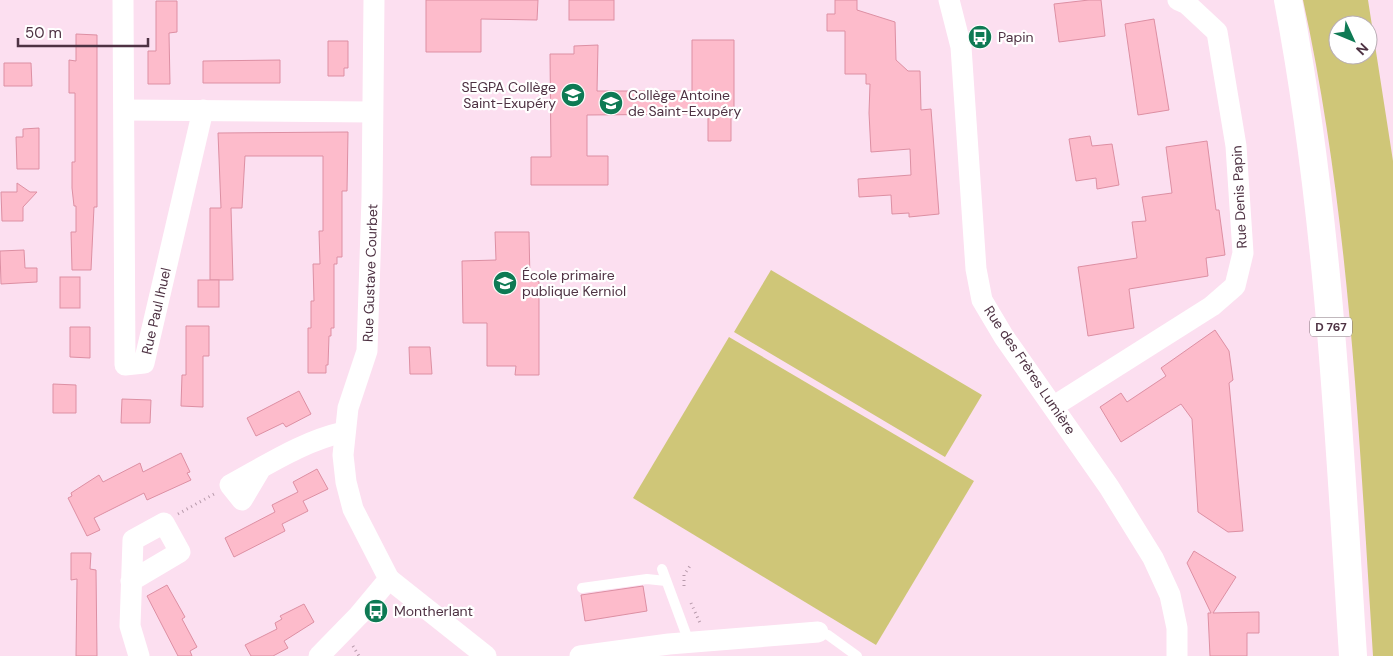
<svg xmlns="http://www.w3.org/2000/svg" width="1393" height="656" font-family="'DM Sans',sans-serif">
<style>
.green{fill:#cfc678;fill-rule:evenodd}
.building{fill:#fdbbcb;stroke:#dd8fa3}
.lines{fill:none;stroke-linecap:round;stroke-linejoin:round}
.path{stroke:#b79aab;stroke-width:3;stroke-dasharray:1 4;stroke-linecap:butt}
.service{stroke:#fff;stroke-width:10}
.minor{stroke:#fff;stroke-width:21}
.primary{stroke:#fff;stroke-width:28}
.labels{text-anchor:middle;stroke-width:4.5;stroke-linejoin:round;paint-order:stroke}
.shield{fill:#fff;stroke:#83707b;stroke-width:1}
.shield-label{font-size:12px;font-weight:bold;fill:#4e3243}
.poi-label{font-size:14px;fill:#4e3243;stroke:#fff;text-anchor:start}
.street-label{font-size:14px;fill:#4e3243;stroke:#fff}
</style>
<rect width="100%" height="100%" fill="#fcdff0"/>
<g class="green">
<path d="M1303,0H1368L1393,161V656H1373C1359,437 1350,215 1303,0ZM1338,25H1368V55H1338Z"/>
<path d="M771,270L982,395L945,457L734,332Z"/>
<path d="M729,337L974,481L876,645L633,498Z"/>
</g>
<g class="building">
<path d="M426,0H538L537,20L481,19V52H426Z"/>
<rect x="569" y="0" width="45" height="20"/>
<path d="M835,0H857V10L895,22L896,60L908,71H920L921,110L931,109L939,214L909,217V213L892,214L891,195L859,197L858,179L911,175L910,149L871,152L869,113L870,84H866V74H845V31H827V14H835Z"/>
<path d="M1089,0H1101L1105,36L1059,42L1054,4Z"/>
<path d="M156,1H177V32L169,33L170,84H148V51H156Z"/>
<path d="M1154,19L1169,110L1138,115L1125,24Z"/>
<path d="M76,34L97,35V207H94L91,270H72L71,232H76V206H74L72,188V162H75V93H69V60L76,61Z"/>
<path d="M692,40H734V113L731,114V141H708V114L587,115V156H608V185H531V157H551L550,54H574V46L598,45L597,91H692Z"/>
<path d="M328,41H348V68H344V76H328Z"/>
<path d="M280,60V83H203V61Z"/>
<path d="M4,63H31L32,86H4Z"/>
<path d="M39,128V169H17L16,137H23V129Z"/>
<path d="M348,132L347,191H342V257H337V264H334V328H331V336H329L328,365H326V373H308V328H311V301H314L313,264H320L319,231H323V156H245L242,208H231L233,280H210V208H221L218,133Z"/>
<path d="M1090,136L1092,146L1112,144L1119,185L1097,189L1096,178L1076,181L1069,139Z"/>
<path d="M1207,141L1216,210H1219L1225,255L1206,258L1208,276L1129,289L1134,328L1088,336L1078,267L1137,258L1132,222L1146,221L1142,197L1172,193L1166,147Z"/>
<path d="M17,183L30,192H37L23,207V221H2L1,192H17Z"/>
<path d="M495,232H529L530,281H539V375H515L516,366H487V323H463L462,261L496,260Z"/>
<path d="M24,250L25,268H37V282L1,284L0,251Z"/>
<rect x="60" y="277" width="20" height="31"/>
<rect x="198" y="280" width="21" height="27"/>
<path d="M186,326H209V356H203V407L181,406L182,375H186Z"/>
<path d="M70,327H90V358L70,357Z"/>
<path d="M1215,330L1229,351L1233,380L1229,383L1243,531L1228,532L1198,512L1192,419L1181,404L1121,442L1100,407L1121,393L1127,402L1166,376L1161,368Z"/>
<path d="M409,347H430L432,374H410Z"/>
<path d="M53,384L76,385V413H53Z"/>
<path d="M299,391L311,414L286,427L283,423L256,436L247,418Z"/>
<path d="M122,399L151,400L150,423H121Z"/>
<path d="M181,453L190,472L187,473L191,480L147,500L144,493L94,518L100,530L87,536L68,498L72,496L71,493L99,475L103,482L140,463L143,472Z"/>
<path d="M317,469L328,489L303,501L308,511L282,524L285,531L234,557L225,538L275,512L272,505L298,492L293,482Z"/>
<path d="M1194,551L1236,577L1213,613L1259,612V633H1247V656H1210L1208,613H1211L1187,563Z"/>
<path d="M71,553H91L90,569L96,570L97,656H76L77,579L71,580Z"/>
<path d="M167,585L185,617L182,619L197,647L190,651L192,656H178L147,596Z"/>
<path d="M643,586L647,611L585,621L581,595Z"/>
<path d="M304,604L314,622L284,641L288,648L273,656H251L245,645L277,629L275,623L282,619L280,616Z"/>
</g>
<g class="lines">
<g class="path">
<path d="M178,514L214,494"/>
<path d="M684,586V575L690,566"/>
<path d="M691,603L700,623"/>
<path d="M353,646L359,656"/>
</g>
<g class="service">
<path d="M662,569L689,642"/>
<path d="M582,588L647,579L666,581"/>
<path d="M818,632L828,635L857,656"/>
</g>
<g class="minor">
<path d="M123,0L125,365L144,363L203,110"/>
<path d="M949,0L961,47L976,269L982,300L1004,337L1109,487L1153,558L1170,595L1177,628V656"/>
<path d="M125,110L372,112"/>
<path d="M1054,406L1212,306L1235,286L1243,253L1236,146L1217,32L1187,4L1178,0"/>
<path d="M261,468L242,500L230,485C267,465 303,441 344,432"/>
<path d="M389,579L486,656"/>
<path d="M131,581L180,552L164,523L133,540L130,626L139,656"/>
<path d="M319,656L359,615L389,579L353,509L346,482L343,455L348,408L367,351L372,198L374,0"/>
<path d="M580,656L669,644L818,632"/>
</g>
<path class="primary" d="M1288,0C1329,216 1339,437 1353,656"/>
</g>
<defs>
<g id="bus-disc" transform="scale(1.25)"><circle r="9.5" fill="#0e7a54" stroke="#fff"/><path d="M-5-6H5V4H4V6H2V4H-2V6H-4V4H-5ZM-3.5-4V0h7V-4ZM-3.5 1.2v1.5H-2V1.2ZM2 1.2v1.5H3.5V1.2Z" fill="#fff"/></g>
<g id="school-disc" transform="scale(1.25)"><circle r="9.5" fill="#0e7a54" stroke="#fff"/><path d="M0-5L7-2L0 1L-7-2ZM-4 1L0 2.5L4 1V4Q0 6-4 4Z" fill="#fff"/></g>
</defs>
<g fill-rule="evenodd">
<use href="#bus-disc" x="980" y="37"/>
<use href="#school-disc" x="573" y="95"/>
<use href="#school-disc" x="611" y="103"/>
<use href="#school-disc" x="505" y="283"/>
<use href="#bus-disc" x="376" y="611"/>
</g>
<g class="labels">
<rect class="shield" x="1310" y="317.5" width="42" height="19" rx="4"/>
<g class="shield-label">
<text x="1331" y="331">D 767</text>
</g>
<g class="poi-label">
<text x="998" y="42">Papin</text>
<text x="556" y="92" text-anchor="end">SEGPA Collège<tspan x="556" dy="16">Saint-Exupéry</tspan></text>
<text x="628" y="100">Collège Antoine<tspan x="628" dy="16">de Saint-Exupéry</tspan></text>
<text x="522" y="280">École primaire<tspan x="522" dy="16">publique Kerniol</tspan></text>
<text x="394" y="616">Montherlant</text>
</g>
<g class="street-label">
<text transform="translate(1239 197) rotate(-93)" y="5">Rue Denis Papin</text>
<text transform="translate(370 273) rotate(-88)" y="5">Rue Gustave Courbet</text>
<text transform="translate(156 311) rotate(-77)" y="5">Rue Paul Ihuel</text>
<text transform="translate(1030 370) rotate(56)" y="5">Rue des Frères Lumière</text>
</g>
</g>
<g transform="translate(1353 40) rotate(134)"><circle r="24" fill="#ffffff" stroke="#b8adb4"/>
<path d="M0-4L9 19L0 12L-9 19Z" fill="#0e7a54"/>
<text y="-8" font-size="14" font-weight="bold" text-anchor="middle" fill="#4e3243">N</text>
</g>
<path d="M18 38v8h130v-8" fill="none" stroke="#4e3243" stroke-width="2.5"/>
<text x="25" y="38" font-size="15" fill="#4e3243" stroke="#ffffff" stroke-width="4" paint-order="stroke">50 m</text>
</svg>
